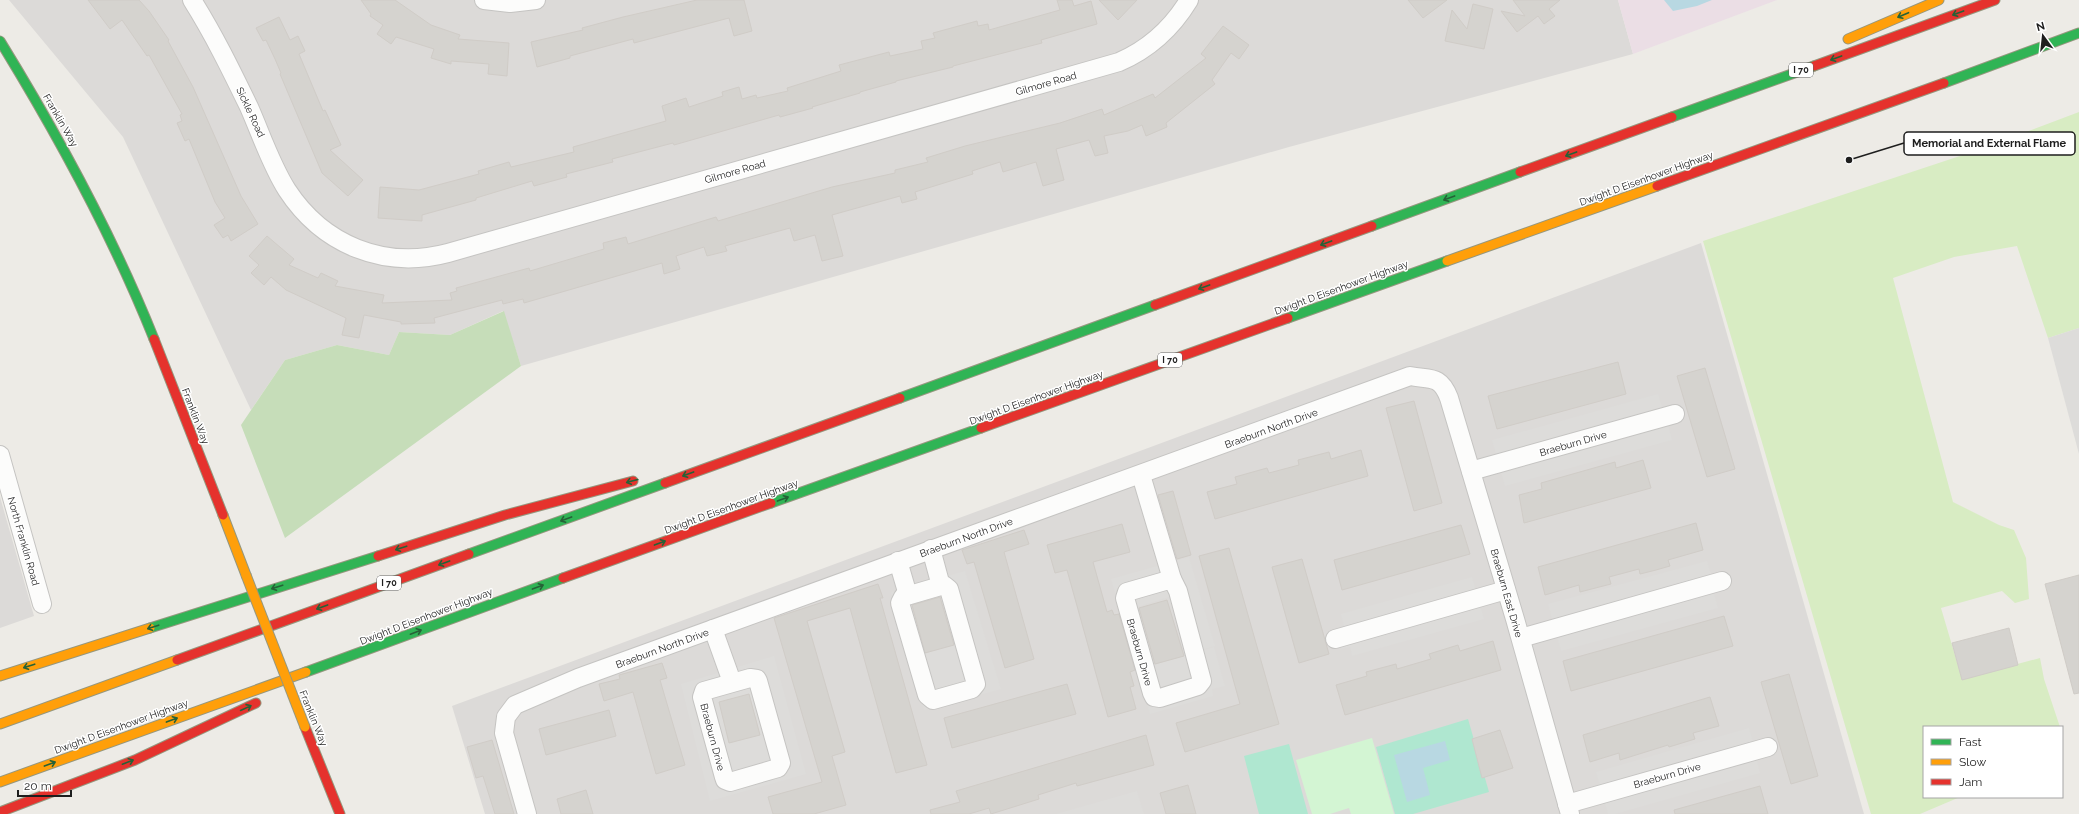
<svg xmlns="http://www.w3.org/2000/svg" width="2079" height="814" font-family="Raleway,sans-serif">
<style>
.residential{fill:#dcdad8}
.industrial{fill:#ebdee5}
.grass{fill:#d8ecc3}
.forest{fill:#c6ddb9}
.park{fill:#d3f5d3}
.pitch{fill:#afe7d0}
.parking{fill:#dddcda;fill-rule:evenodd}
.water{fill:#b8d8e2}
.building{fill:#d5d3cf;stroke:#d0ccc7}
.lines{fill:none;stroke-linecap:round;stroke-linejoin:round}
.street-casing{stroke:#c5c4c2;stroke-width:20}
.fast-casing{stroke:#95977e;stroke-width:11}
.slow-casing{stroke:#95977e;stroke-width:11}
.jam-casing{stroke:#95977e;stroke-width:11}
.street{stroke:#fcfcfb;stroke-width:18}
.fast{stroke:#30b455;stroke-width:9}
.slow{stroke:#ff9f0a;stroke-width:9}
.jam{stroke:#e5322d;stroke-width:9}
.slow-bridge-casing{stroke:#95977e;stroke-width:11;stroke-linecap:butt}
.slow-bridge{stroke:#ff9f0a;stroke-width:9}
.oneway{stroke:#266237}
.labels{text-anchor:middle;stroke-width:3;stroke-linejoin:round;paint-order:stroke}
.shield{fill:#fff;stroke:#626262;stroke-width:1}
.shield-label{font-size:9px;font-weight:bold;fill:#1e1e1e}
.street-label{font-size:10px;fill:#1e1e1e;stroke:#fff}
.leader{fill:none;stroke:#1e1e1e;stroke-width:1.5}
.callout-dot{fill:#1e1e1e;stroke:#fff;stroke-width:1.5}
.callout{fill:#fff;stroke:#1e1e1e;stroke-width:1.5}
.callout-label{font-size:11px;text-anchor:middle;font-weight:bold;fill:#1e1e1e}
</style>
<rect width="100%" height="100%" fill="#edebe6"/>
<g class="residential">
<path d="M9,0H1618L1633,54L1289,147L521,366L503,311L450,335L399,332L389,355L337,345L285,360L251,410L123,137Z"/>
<path d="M1701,243L1864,814H485L452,706Z"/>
<path d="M0,497L34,616L0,628Z"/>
</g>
<path class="industrial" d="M1618,0H1777L1633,54Z"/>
<path class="grass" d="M2079,112V328L2048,338L2017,246L1954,257L1893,278L1953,502L1999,525L2014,530L2026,558L2029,599L2015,603L2002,591L1941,608L1962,679L2040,658L2044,679L2060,727H1924V797H1960L1920,814H1871L1703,241L1975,151Z"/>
<path class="forest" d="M504,311L521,366L285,538L241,425L285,360L337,345L389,355L399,332L450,335Z"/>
<path class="park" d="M1372,738L1394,814H1351L1349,808L1330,814H1312L1296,760Z"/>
<g class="pitch">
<path d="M1468,719L1489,792L1413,814H1395L1376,747Z"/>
<path d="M1289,744L1308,814H1259L1244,756Z"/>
</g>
<g class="parking">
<path d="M2079,328V454L2048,338Z"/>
<path d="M1658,394L1662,407L1670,405L1675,423L1668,425L1672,440L1505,486L1492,440Z"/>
<path d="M1189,557L1215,646L1186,654L1169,597L1137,607L1154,665L1214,647L1225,686L1212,689L1213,696L1150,714L1111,579Z"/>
<path d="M1707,561L1711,574L1717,573L1721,590L1714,593L1718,608L1561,651L1548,604Z"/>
<path d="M965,571L1001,689L924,710L891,592ZM941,595L955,644L925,653L910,604Z"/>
<path d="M1472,577L1484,619L1352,656L1350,647L1341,649L1336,629L1344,626L1341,614Z"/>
<path d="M774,656L806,774L710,801L681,684ZM749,694L760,735L730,743L719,702Z"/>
<path d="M1749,728L1753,742L1762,739L1767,757L1757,760L1760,773L1615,814H1608L1596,772Z"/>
<path d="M1137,791L1144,814H1056Z"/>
</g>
<g class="water">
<path d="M1664,0H1712L1697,6L1673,11Z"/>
<path d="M1445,741L1450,760L1423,768L1430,795L1407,802L1394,755Z"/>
</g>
<g class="building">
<path d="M88,0H139L149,11L169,40L168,41L193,87L241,196L258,224L231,241L228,235L223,238L214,225L225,218L215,202L189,139L185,141L177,123L182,121L180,115L182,114L149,55L147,56L122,20L110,29Z"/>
<path d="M361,0H395L431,25L460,35L458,39L509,43L507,76L488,74L489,64L451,61V64L431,58L434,49L396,37L391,44L377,34L383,25L370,16L371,14Z"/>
<path d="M697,0H744L752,31L734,36L729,18L634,43L633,39L570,56V58L537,67L531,42L583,30L582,28L623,17Z"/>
<path d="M1057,0H1072L1074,6L1091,1L1097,24L1041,40L1042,43L953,66V67L896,81V82L860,92V93L812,107L813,108L780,117L779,115L674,145L673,143L612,159L613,162L566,174L567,177L534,186L532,181L476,198V200L422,215V221L378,218L380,187L419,190L479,174L478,171L509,162L511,167L574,152L573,147L666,121L662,106L686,98L689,107L723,96L722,92L739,87L742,99L756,95L757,98L788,91L787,88L841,71L839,65L889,52L890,56L923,49L921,41L935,38L933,33L977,21L978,26L988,24L989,30L1060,10Z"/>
<path d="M1099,0H1137L1118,20Z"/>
<path d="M1408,0H1447L1423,18Z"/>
<path d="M1513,0H1560L1549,9L1555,16L1544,24L1538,16L1517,32L1501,11L1525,16Z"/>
<path d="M1473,4L1493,9L1484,49L1445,41L1452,10L1467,29Z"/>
<path d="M279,17L290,40L298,36L305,51L299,54L323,111L325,110L341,145L330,150L363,180L348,196L322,173L280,74L281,73L275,59L266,40L263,41L256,28Z"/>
<path d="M1223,26L1249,45L1239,59L1231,53L1212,80L1215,84L1166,123L1167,127L1146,136L1142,125L1128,131L1104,136L1108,153L1095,156L1089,140L1056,149L1064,180L1043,186L1036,162L1003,172L1000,162L972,171L973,174L915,192L917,199L902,203L900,196L832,215L843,256L822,261L815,235L794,241L790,228L725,246L727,251L707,256L704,247L676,256L680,269L664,274L662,263L524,303L523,299L503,304L502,300L434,318L435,323L401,324V322L364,315L359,338L342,335L346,318L286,290L271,277L264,285L251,273L259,265L249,256L267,236L294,259L289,265L318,278L321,273L338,281L335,286L384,295L382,303L452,300L450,293L457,291L456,288L529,268L530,271L604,249L603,243L626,237L628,244L716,217L718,221L832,187L895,173V170L928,162L926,158L965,146L1060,123L1102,109L1104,115L1153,94L1155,98L1206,58L1201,54Z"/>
<path d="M1618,362L1626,394L1497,429L1488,396Z"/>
<path d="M1705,368L1735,469L1707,477L1677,376Z"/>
<path d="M1414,401L1442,503L1414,511L1386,408Z"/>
<path d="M1361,450L1368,476L1215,519L1207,492L1237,484L1235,477L1267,468L1269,473L1299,465L1298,460L1329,452L1331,459Z"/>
<path d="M1643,460L1651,488L1524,523L1519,495L1542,489L1541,483L1615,462L1616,468Z"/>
<path d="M1173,491L1191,555L1177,559L1158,495Z"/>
<path d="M1696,523L1703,550L1668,560L1670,566L1656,570L1640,574L1639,569L1609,577L1611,584L1580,592L1579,585L1545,595L1538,567Z"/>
<path d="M1122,524L1130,552L1093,562L1107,612L1112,610L1114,615L1119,614L1135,670L1130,672L1134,686L1130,687L1136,709L1108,717L1067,570L1055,573L1047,545Z"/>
<path d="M1461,525L1470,554L1342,590L1334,560Z"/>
<path d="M1024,530L1029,544L1004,552L1034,659L1005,668L974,562L967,564L962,550Z"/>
<path d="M1229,548L1279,724L1185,752L1176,723L1240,704L1199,556Z"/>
<path d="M1302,559L1329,654L1299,663L1272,567Z"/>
<path d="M2079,575V693L2074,694L2045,584Z"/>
<path d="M878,584L883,598H880L927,765L896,773L850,608L807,621L845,752L832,756L846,805L814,814H773L768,797L822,782L774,618Z"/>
<path d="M940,597L954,645L925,653L912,605Z"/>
<path d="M1167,600L1184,656L1155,664L1139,608Z"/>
<path d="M1724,616L1733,646L1571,691L1563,661Z"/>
<path d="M2009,628L2018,665L1962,680L1952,643Z"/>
<path d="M1493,641L1501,670L1345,715L1336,685L1367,676L1366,672L1396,664L1397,669L1431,659L1429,654L1458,645L1460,651Z"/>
<path d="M662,663L667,678L660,680L685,765L656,774L633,692L604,701L599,684L620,679L619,675Z"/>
<path d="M1789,674L1818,776L1791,784L1761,682Z"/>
<path d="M1067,684L1076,714L952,748L944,718Z"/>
<path d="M749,694L760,735L729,743L719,702Z"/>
<path d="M1710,697L1719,726L1693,733L1695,739L1669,747L1668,745L1620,760L1619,753L1590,762L1583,735Z"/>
<path d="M609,710L616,736L546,755L539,729Z"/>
<path d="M1500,730L1513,768L1482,778L1472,739Z"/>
<path d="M1146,735L1154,765L1077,786L1076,783L1038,795L1039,799L991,814L989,808L969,814H931L930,810L960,802L956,791Z"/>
<path d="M492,740L514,814H495L483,776L476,778L467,747Z"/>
<path d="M1188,785L1196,814H1166L1160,793Z"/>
<path d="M1760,786L1768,814H1675L1674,810Z"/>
<path d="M586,790L593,814H561L557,799Z"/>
</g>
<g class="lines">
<g class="street-casing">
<g id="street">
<path d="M192,0C214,35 231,70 249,107C261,134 271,165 287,190C323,245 384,270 448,253L1119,62C1149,49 1172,28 1189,0"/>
<path d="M484,0L510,3L536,0"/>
<path d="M0,455L42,604"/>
<path d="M1471,471L1675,414"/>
<path d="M1141,475L1172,579"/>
<path d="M931,549L941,586"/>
<path d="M898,561L908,595"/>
<path d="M1172,579L1178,591L1202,681L1198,686L1160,698L1154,697L1152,693L1125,598L1127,592Z"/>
<path d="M944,585L949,589L976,684L972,689L933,700L927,695L900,603L903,597Z"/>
<path d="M713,629L732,682"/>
<path d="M1521,638L1722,581"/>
<path d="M1335,639L1506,590"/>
<path d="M750,678L757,679L758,681L781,763L778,768L730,782L725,780L724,777L702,697L704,691Z"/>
<path d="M1567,804L1768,747"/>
<path d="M527,814L504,733L506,717L515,705L578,678L1410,376C1429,380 1440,374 1449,398L1515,619L1570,814"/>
</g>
</g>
<g class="fast-casing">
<g id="fast">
<path d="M0,41C59,137 112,234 154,339"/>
<path d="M1944,83L2079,33"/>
<path d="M1672,117L1814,66"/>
<path d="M1372,226L1520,172"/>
<path d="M1288,318L1447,261"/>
<path d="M900,398L1155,305"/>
<path d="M771,503L981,428"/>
<path d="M469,554L665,483"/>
<path d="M150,628L378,556"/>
<path d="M306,672L563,578"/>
</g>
</g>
<g class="slow-casing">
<g id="slow">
<path d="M1848,39L1939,0"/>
<path d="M1447,261L1657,186"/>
<path d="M223,515L246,575"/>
<path d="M0,676L150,628"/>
<path d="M0,724L177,660"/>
<path d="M0,782L306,672"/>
</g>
</g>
<g class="jam-casing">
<g id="jam">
<path d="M1814,66L1995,0"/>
<path d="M1520,172L1672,117"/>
<path d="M1657,186L1944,83"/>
<path d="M1155,305L1372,226"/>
<path d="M154,339L223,515"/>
<path d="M981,428L1288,318"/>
<path d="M665,483L900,398"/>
<path d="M378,556L505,515L633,481"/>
<path d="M563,578L771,503"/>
<path d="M177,660L469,554"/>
<path d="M305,727L340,814"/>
<path d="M0,812L135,760L256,703"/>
</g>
</g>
<use href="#street" class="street"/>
<use href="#fast" class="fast"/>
<use href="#slow" class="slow"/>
<use href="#jam" class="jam"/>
<g class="slow-bridge-casing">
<path id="slow-bridge" d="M246,575L305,727"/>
</g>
<use href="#slow-bridge" class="slow-bridge"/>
</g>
<defs><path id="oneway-shaft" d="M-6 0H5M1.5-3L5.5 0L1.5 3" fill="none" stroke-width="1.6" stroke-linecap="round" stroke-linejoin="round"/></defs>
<g class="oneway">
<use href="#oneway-shaft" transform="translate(1958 13) rotate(160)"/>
<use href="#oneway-shaft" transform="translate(1903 15) rotate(157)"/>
<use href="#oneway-shaft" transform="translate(1836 58) rotate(160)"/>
<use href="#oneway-shaft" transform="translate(1571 154) rotate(160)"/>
<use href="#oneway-shaft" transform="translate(1449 198) rotate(160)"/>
<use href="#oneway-shaft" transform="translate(1326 243) rotate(160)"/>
<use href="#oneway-shaft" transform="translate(1204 287) rotate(160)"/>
<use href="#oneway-shaft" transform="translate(688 474) rotate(160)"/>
<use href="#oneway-shaft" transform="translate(632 481) rotate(165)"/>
<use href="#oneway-shaft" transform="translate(783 499) rotate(-20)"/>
<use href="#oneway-shaft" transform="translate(566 519) rotate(160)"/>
<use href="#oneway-shaft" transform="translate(660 543) rotate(-20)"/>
<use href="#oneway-shaft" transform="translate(401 548) rotate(162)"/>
<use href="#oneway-shaft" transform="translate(444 563) rotate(160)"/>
<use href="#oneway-shaft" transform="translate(277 587) rotate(162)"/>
<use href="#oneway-shaft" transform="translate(538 587) rotate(-20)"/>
<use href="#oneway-shaft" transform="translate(322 607) rotate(160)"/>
<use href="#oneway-shaft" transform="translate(153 627) rotate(162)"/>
<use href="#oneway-shaft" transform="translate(416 632) rotate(-21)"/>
<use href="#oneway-shaft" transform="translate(29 666) rotate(162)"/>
<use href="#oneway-shaft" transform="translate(246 708) rotate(-25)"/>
<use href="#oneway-shaft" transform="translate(172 720) rotate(-20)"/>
<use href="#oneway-shaft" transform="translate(128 762) rotate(-21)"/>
<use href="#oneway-shaft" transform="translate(50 764) rotate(-20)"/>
</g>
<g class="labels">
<g class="shield">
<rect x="1789" y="63" width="24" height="14" rx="3"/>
<rect x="1158" y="353" width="24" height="14" rx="3"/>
<rect x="377" y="576" width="24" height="14" rx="3"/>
</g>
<g class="shield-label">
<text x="1801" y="73">I 70</text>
<text x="1170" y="363">I 70</text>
<text x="389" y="586">I 70</text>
</g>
<g class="street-label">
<text transform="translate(1046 83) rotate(-16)" y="4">Gilmore Road</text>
<text transform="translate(251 112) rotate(65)" y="4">Sickle Road</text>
<text transform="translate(61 120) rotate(60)" y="4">Franklin Way</text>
<text transform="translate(735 171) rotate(-16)" y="4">Gilmore Road</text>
<text transform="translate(1646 178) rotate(-20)" y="4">Dwight D Eisenhower Highway</text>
<text transform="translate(1341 287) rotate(-20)" y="4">Dwight D Eisenhower Highway</text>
<text transform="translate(1036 397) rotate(-20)" y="4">Dwight D Eisenhower Highway</text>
<text transform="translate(196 416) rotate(69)" y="4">Franklin Way</text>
<text transform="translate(1271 428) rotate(-20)" y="4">Braeburn North Drive</text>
<text transform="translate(1573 443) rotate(-16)" y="4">Braeburn Drive</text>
<text transform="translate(731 506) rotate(-20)" y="4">Dwight D Eisenhower Highway</text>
<text transform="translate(966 537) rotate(-20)" y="4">Braeburn North Drive</text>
<text transform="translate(24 541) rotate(74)" y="4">North Franklin Road</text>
<text transform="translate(1507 593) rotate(74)" y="4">Braeburn East Drive</text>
<text transform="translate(426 616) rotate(-21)" y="4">Dwight D Eisenhower Highway</text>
<text transform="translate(662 648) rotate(-20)" y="4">Braeburn North Drive</text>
<text transform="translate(1140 652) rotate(74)" y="4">Braeburn Drive</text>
<text transform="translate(314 718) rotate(68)" y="4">Franklin Way</text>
<text transform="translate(121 726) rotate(-20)" y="4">Dwight D Eisenhower Highway</text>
<text transform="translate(713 737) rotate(75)" y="4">Braeburn Drive</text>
<text transform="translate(1667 775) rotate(-16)" y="4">Braeburn Drive</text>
</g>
</g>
<path class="leader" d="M1849 160L1904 143"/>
<circle class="callout-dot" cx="1849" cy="160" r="4"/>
<rect class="callout" x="1904" y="132" width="171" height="23" rx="4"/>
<g class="callout-label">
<text x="1989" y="147">Memorial and External Flame</text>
</g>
<rect x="1923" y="726" width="140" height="72" fill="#ffffff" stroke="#a5a5a5"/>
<rect x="1931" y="739" width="20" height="6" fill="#30b455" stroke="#a5a5a5"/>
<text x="1959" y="746" font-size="12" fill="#1e1e1e">Fast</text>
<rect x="1931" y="759" width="20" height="6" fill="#ff9f0a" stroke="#a5a5a5"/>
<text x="1959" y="766" font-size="12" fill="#1e1e1e">Slow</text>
<rect x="1931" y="779" width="20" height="6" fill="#e5322d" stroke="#a5a5a5"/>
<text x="1959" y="786" font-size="12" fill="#1e1e1e">Jam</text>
<g transform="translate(2043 36) rotate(345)" stroke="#ffffff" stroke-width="3" paint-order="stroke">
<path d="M0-3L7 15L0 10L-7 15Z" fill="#1e1e1e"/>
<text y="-6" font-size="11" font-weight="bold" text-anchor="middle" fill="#1e1e1e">N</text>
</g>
<path d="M18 790v6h53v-6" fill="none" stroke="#1e1e1e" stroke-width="2"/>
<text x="24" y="790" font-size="12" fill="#1e1e1e" stroke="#ffffff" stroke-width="3" paint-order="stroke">20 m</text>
</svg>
